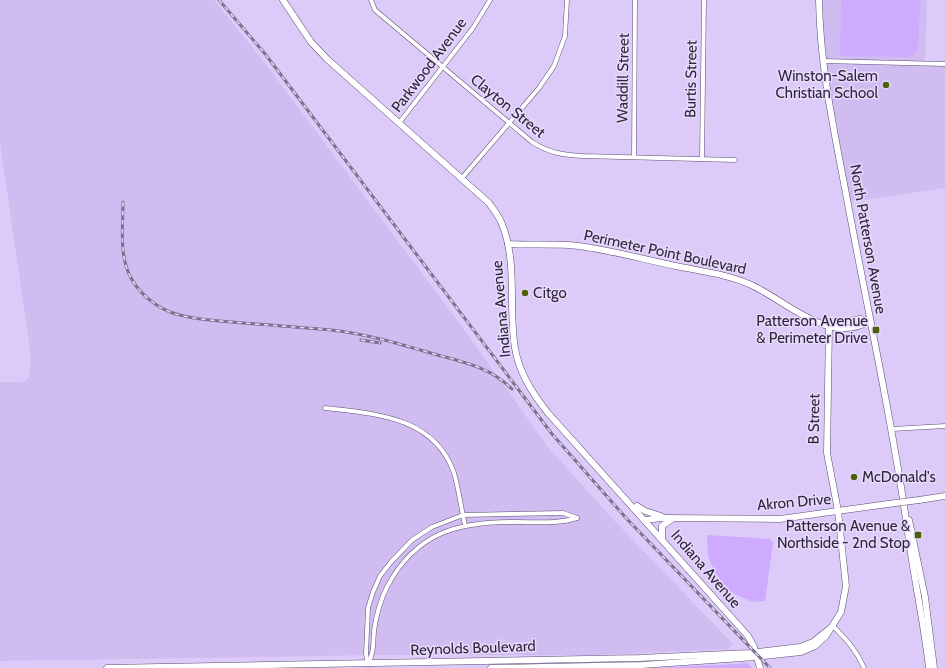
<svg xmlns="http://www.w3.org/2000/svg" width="945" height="668" font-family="Cabin,sans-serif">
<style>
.built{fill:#d1bcf1}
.green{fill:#ceabfe}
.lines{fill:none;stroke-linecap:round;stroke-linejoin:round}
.street-casing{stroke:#5d4d74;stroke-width:5}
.secondary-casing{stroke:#5d4d74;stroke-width:7}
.street{stroke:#fff;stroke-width:4}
.secondary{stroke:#fff;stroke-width:6}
.rail-casing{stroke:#7d718f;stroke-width:3}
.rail{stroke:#e8d9fe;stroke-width:1.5;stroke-dasharray:4.5;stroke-linecap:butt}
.secondary-bridge-casing{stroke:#5d4d74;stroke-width:7;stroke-linecap:butt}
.secondary-bridge{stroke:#fff;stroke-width:6}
.poi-dot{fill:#4d610b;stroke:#e8d9fe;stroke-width:1.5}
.labels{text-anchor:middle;stroke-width:3;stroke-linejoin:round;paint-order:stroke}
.street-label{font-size:15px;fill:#2e2738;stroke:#e8d9fe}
.poi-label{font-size:15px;fill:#2e2738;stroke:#e8d9fe;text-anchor:end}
</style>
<rect width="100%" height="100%" fill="#dccaf8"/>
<g class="built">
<path d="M0,0H214L268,67L470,338L548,447L609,515L733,644L729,649L594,655H381L0,661V382H23L29,377L31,356L0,143Z"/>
<path d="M819,0H927L925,63L945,64V188L848,202L830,106Z"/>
</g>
<g class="green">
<path d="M841,0H920L918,50L910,57L840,56Z"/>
<path d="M707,535L770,539L773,543L765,601L752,602L731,592L715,573L708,556Z"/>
<path d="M748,663L752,668H654L737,664Z"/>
</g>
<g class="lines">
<g class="street-casing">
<g id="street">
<path d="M371,0L375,10L532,142C549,153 563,155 583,156L735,160"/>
<path d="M823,61L945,64"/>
<path d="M399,123L473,28L490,0"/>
<path d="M634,157L635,0"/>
<path d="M702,159L704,0"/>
<path d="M462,178L539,88L554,66L565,36L567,0"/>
<path d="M325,408C375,414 434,416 454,473C459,490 461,508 465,525"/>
<path d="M892,429L945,426"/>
<path d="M833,626C846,639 857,651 864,668"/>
<path d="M368,664L366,654L368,608L373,592L380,576L391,562L412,540L432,527L463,515L563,513L577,518"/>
<path d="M368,664C374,653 373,643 374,631C376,616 380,601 387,587C416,532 459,521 517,522C538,522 558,524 577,518"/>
</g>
</g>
<g class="secondary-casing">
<g id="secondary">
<path d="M283,0L311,42L327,59L489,203C493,209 499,216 502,224C518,264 508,307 515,348C519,373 533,394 548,413L748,636L754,647L760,668"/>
<path d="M819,0C820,72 837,144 850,215C870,321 893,427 908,533C914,579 924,623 929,668"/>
<path d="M508,244C528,245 549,244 569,245C604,248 641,259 676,266C700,271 726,274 749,284C785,299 827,346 870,321"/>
<path d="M832,324L860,319L870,321"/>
<path d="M919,500L945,496"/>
<path d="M637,506L645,511L661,516"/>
<path d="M645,520L661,518L780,519L888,504"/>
<path d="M909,520L925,597L934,668"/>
<path d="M662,538V526L672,519"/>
<path d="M107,668L639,658L750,653L800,647L813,642L833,626"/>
<path d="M491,668L642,665L756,657L801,652L815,646L826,636L841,612L846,586L838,511L827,453L829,325"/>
</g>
</g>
<use href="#street" class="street"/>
<use href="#secondary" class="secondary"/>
<g class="rail-casing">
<g id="rail">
<path d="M219,0L266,55L552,434L626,518L770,668"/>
<path d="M123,202C123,226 119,254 130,276C138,292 153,305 170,312C189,319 211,320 232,322C265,325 298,327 331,330C367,334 400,344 434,354C463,362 490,367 512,389"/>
<path d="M361,340L380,343"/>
</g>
</g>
<use href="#rail" class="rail"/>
<g class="secondary-bridge-casing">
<path id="secondary-bridge" d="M888,504L919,500"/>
</g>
<use href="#secondary-bridge" class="secondary-bridge"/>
</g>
<g class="poi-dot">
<circle cx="886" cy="85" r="4"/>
<circle cx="525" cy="293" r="4"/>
<rect x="872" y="326" width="8" height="8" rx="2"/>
<circle cx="854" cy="477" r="4"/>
<rect x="914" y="531" width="8" height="8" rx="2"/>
</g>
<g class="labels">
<g class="street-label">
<text transform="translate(429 65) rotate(-53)" y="5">Parkwood Avenue</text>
<text transform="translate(623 78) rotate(-89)" y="5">Waddill Street</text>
<text transform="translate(691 79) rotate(-89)" y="5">Burtis Street</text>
<text transform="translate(508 106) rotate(39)" y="5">Clayton Street</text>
<text transform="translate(868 239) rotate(80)" y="5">North Patterson Avenue</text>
<text transform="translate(665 252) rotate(12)" y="5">Perimeter Point Boulevard</text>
<text transform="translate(501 309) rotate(-95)" y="5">Indiana Avenue</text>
<text transform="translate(814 419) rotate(-89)" y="5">B Street</text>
<text transform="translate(794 502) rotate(-5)" y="5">Akron Drive</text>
<text transform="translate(706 569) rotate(49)" y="5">Indiana Avenue</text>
<text transform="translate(473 648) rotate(-2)" y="5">Reynolds Boulevard</text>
</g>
<g class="poi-label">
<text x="878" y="81">Winston-Salem<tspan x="878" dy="17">Christian School</tspan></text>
<text x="533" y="298" text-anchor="start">Citgo</text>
<text x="868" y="326">Patterson Avenue<tspan x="868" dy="17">&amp; Perimeter Drive</tspan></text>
<text x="862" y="482" text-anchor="start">McDonald's</text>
<text x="910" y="531">Patterson Avenue &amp;<tspan x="910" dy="17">Northside - 2nd Stop</tspan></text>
</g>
</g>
</svg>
